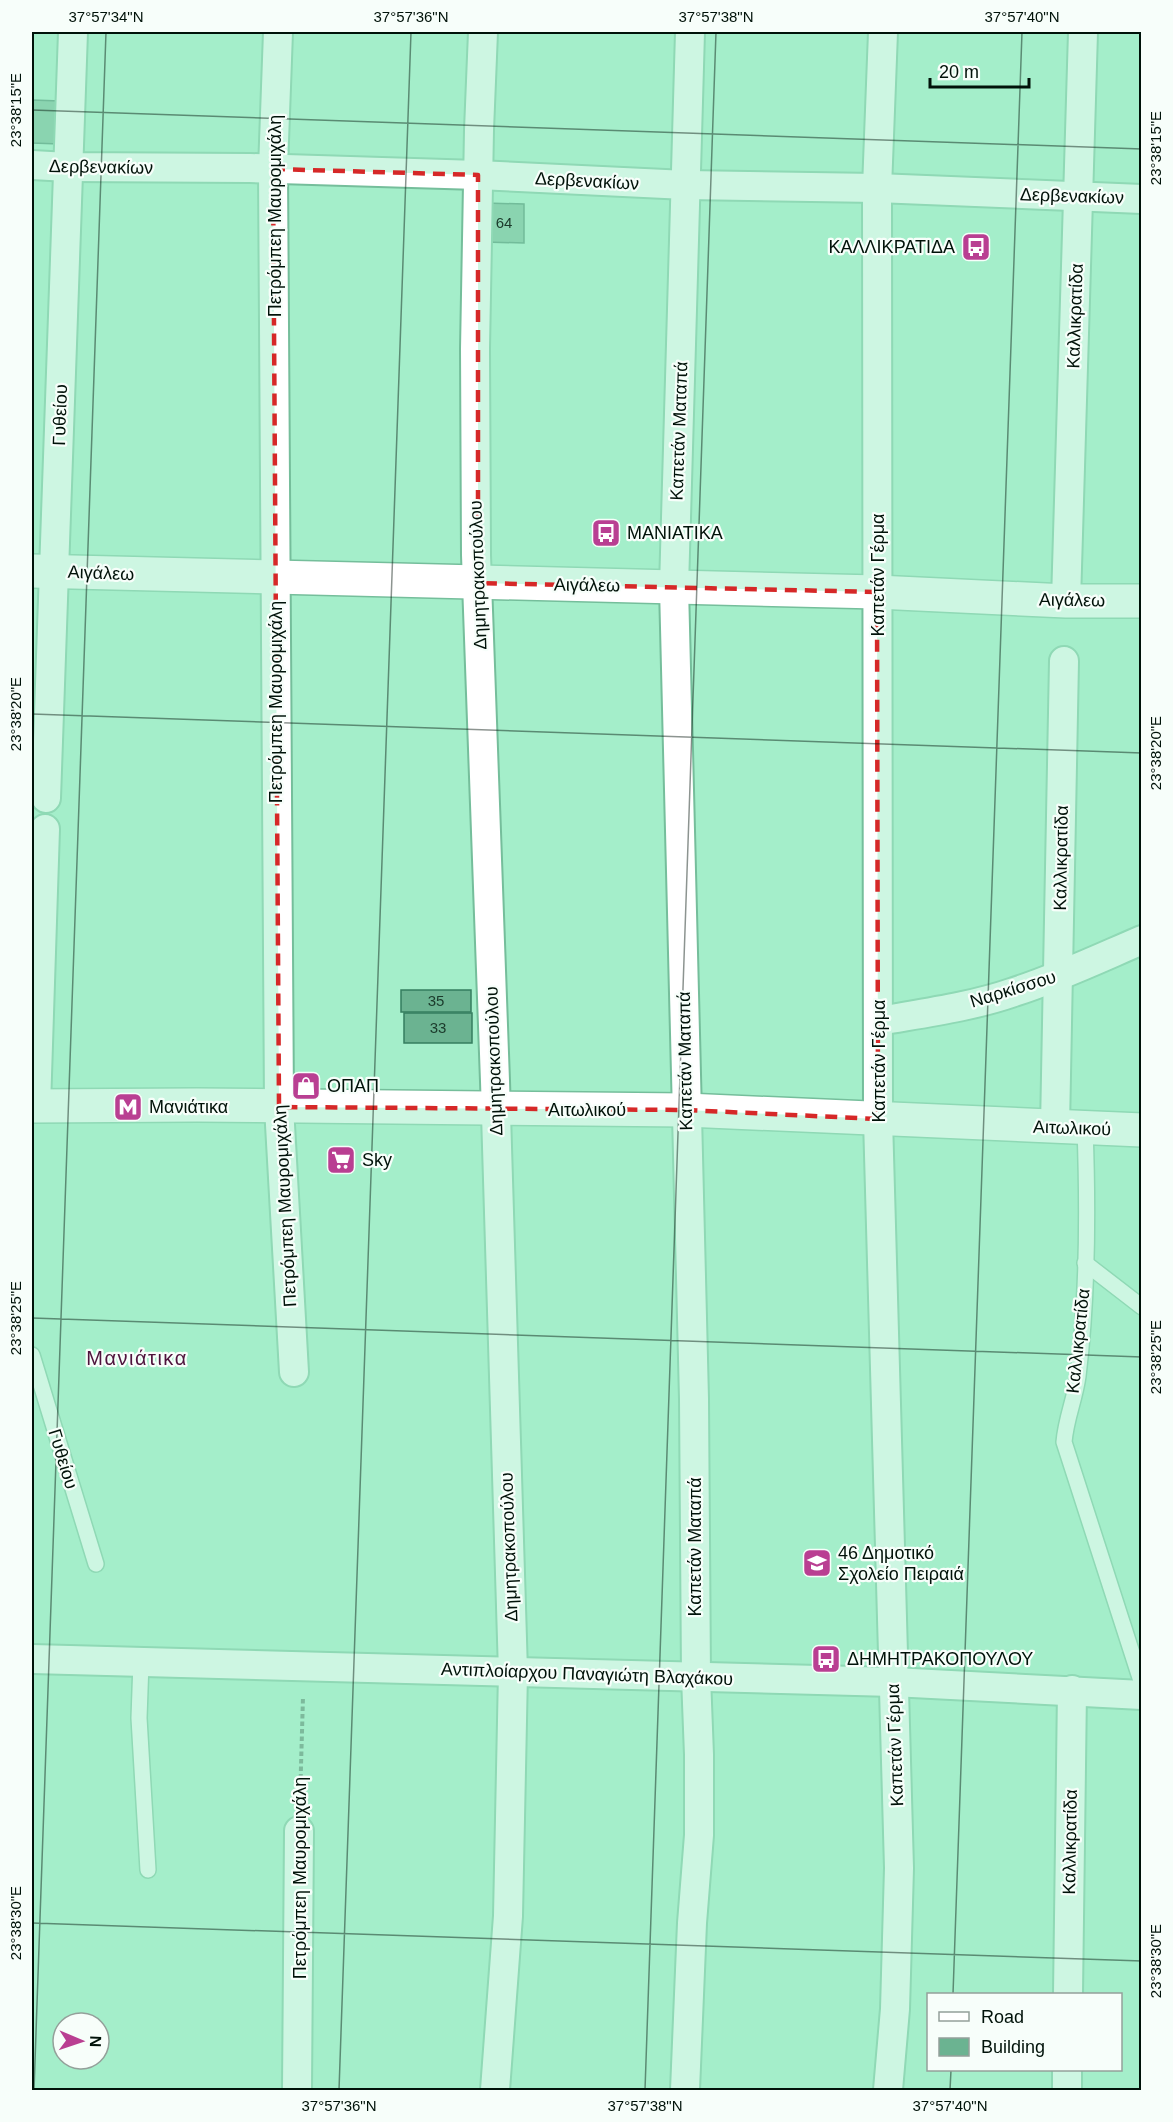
<svg xmlns="http://www.w3.org/2000/svg" width="1173" height="2122" font-family="Arial,sans-serif">
<style>
.building{fill:#6bb391;stroke:#357e5f;stroke-width:1.5}
.lines{fill:none;stroke-linecap:round;stroke-linejoin:round}
.lane-casing{stroke:#75be9b;stroke-width:18}
.street-casing{stroke:#75be9b;stroke-width:32}
.secondary-casing{stroke:#75be9b;stroke-width:36}
.path{stroke:#4e7b65;stroke-width:4;stroke-dasharray:4.5 3;stroke-linecap:butt}
.lane{stroke:#fff;stroke-width:15}
.street{stroke:#fff;stroke-width:28}
.secondary{stroke:#fff;stroke-width:33}
.marked{fill:none;stroke:#d62828;stroke-width:4.5;stroke-dasharray:12 8;stroke-linejoin:round}
.ticks{fill:none;stroke:#001209;stroke-width:1.5;stroke-opacity:0.45}
.labels{text-anchor:middle;stroke-width:4.5;stroke-linejoin:round;paint-order:stroke}
.number-label{font-size:15px;fill:#1b3a2b}
.street-label{font-size:18px;fill:#001209;stroke:#f7fefa}
.poi-label{font-size:18px;fill:#001209;stroke:#f7fefa;text-anchor:start}
.neighbourhood-label{font-size:20px;letter-spacing:1.5px;fill:#4e133c;stroke:#f7fefa}
.neatline{fill:none;stroke:#001209;stroke-width:2}
.ticks-label{font-size:15px;text-anchor:middle;fill:#001209}
</style>
<rect width="100%" height="100%" fill="#a4eeca"/>
<g class="building">
<path d="M32,100L60,101L59,144L32,143Z"/>
<path d="M485,203L524,204V243L484,242Z"/>
<rect x="401" y="990" width="70" height="22"/>
<rect x="404" y="1013" width="68" height="30"/>
</g>
<g class="lines">
<g class="lane-casing">
<g id="lane">
<path d="M1085,1128C1088,1210 1088,1294 1078,1376C1075,1399 1066,1418 1064,1442L1142,1684"/>
<path d="M1085,1263L1142,1307"/>
<path d="M32,1355L96,1564"/>
<path d="M141,1662L139,1718L148,1870"/>
</g>
</g>
<g class="street-casing">
<g id="street">
<path d="M278,32L273,169L279,1107L294,1372"/>
<path d="M483,32L479,130L475,349L476,555L495,1081L513,1672L508,1916L495,2090"/>
<path d="M883,32L877,188L878,1119L899,1868L895,2009L888,2090"/>
<path d="M32,165L68,167L250,168L478,175L686,185L877,188L1142,199"/>
<path d="M1066,601L1083,32"/>
<path d="M46,798L73,32"/>
<path d="M879,1021C924,1013 971,1007 1014,992C1058,978 1100,958 1142,940"/>
<path d="M36,1106L45,829"/>
<path d="M1055,1127L1064,661"/>
<path d="M32,1659L893,1682L1142,1695"/>
<path d="M1068,1994L1072,1690"/>
<path d="M297,2090L299,1831"/>
<path d="M685,2090L692,1923L699,1835V1755L696,1677L694,1399L674,587L690,32"/>
<path d="M1067,2090V2070"/>
</g>
</g>
<g class="secondary-casing">
<g id="secondary">
<path d="M32,571L877,592L1066,601H1142"/>
<path d="M32,1106L197,1105L686,1110L1142,1130"/>
</g>
</g>
<path class="path" d="M300,1801L303,1697"/>
<use href="#lane" class="lane"/>
<use href="#street" class="street"/>
<use href="#secondary" class="secondary"/>
</g>
<path d="M0 0H1173V2122H0ZM273,169L478,175V583L877,592L878,1119L686,1110L279,1107Z" fill="#a4eeca" fill-opacity=".55" fill-rule="evenodd"/>
<path class="marked" d="M273,169L478,175V583L877,592L878,1119L686,1110L279,1107Z"/>
<path class="ticks" d="M32,110L1142,149M32,714L1142,753M32,1318L1142,1357M32,1923L1142,1961M953,1994L1022,32M34,2090L106,32M339,2090L411,32M645,2090L716,32M950,2090L951,2070"/>
<defs>
<g id="bus-square" transform="scale(1.5)"><rect x="-9" y="-9" width="18" height="18" rx="4" fill="#b93f92" stroke="#f7fefa"/><path d="M-5-6H5V4H4V6H2V4H-2V6H-4V4H-5ZM-3.5-4V0h7V-4ZM-3.5 1.2v1.5H-2V1.2ZM2 1.2v1.5H3.5V1.2Z" fill="#fff"/></g>
<g id="shop-square" transform="scale(1.5)"><rect x="-9" y="-9" width="18" height="18" rx="4" fill="#b93f92" stroke="#f7fefa"/><path d="M-5-2.5h2.3a2.7 3.5 0 0 1 5.4 0H5L5.5 6h-11ZM-1.5-2.5h3a1.5 2.3 0 0 0-3 0Z" fill="#fff"/></g>
<g id="metro-square" transform="scale(1.5)"><rect x="-9" y="-9" width="18" height="18" rx="4" fill="#b93f92" stroke="#f7fefa"/><path d="M-5.5 5V-5H-3L0 0L3-5H5.5V5H3V-.5L0 4L-3-.5V5Z" fill="#fff"/></g>
<g id="supermarket-square" transform="scale(1.5)"><rect x="-9" y="-9" width="18" height="18" rx="4" fill="#b93f92" stroke="#f7fefa"/><path d="M-6-5.5h2.5l.6 2H6L4.5 2H-2.5L-4.4-4H-6ZM-1.5 3.2a1.3 1.3 0 1 0 .1 0ZM3 3.2a1.3 1.3 0 1 0 .1 0Z" fill="#fff"/></g>
<g id="school-square" transform="scale(1.5)"><rect x="-9" y="-9" width="18" height="18" rx="4" fill="#b93f92" stroke="#f7fefa"/><path d="M0-5L7-2L0 1L-7-2ZM-4 1L0 2.5L4 1V4Q0 6-4 4Z" fill="#fff"/></g>
</defs>
<g fill-rule="evenodd">
<use href="#bus-square" x="976" y="247"/>
<use href="#bus-square" x="606" y="533"/>
<use href="#shop-square" x="306" y="1086"/>
<use href="#metro-square" x="128" y="1107"/>
<use href="#supermarket-square" x="341" y="1160"/>
<use href="#school-square" x="817" y="1563"/>
<use href="#bus-square" x="826" y="1659"/>
</g>
<g class="labels">
<g class="number-label">
<text x="504" y="228">64</text>
<text x="436" y="1006">35</text>
<text x="438" y="1033">33</text>
</g>
<g class="street-label">
<text transform="translate(101 167) rotate(1)" y="6">Δερβενακίων</text>
<text transform="translate(587 181) rotate(3)" y="6">Δερβενακίων</text>
<text transform="translate(1072 196) rotate(2)" y="6">Δερβενακίων</text>
<text transform="translate(275 216) rotate(-90)" y="6">Πετρόμπεη Μαυρομιχάλη</text>
<text transform="translate(1075 316) rotate(-88)" y="6">Καλλικρατίδα</text>
<text transform="translate(60 415) rotate(-88)" y="6">Γυθείου</text>
<text transform="translate(679 431) rotate(-88)" y="6">Καπετάν Ματαπά</text>
<text transform="translate(101 573) rotate(2)" y="6">Αιγάλεω</text>
<text transform="translate(478 575) rotate(-92)" y="6">Δημητρακοπούλου</text>
<text transform="translate(878 575) rotate(-90)" y="6">Καπετάν Γέρμα</text>
<text transform="translate(587 585) rotate(1)" y="6">Αιγάλεω</text>
<text transform="translate(1072 600) rotate(1)" y="6">Αιγάλεω</text>
<text transform="translate(276 702) rotate(-90)" y="6">Πετρόμπεη Μαυρομιχάλη</text>
<text transform="translate(1061 858) rotate(-89)" y="6">Καλλικρατίδα</text>
<text transform="translate(1013 989) rotate(-17)" y="6">Ναρκίσσου</text>
<text transform="translate(494 1061) rotate(-92)" y="6">Δημητρακοπούλου</text>
<text transform="translate(685 1061) rotate(-91)" y="6">Καπετάν Ματαπά</text>
<text transform="translate(879 1061) rotate(-90)" y="6">Καπετάν Γέρμα</text>
<text x="587" y="1116">Αιτωλικού</text>
<text transform="translate(1072 1128) rotate(2)" y="6">Αιτωλικού</text>
<text transform="translate(285 1206) rotate(-93)" y="6">Πετρόμπεη Μαυρομιχάλη</text>
<text transform="translate(1078 1341) rotate(-84)" y="6">Καλλικρατίδα</text>
<text transform="translate(63 1459) rotate(73)" y="6">Γυθείου</text>
<text transform="translate(509 1547) rotate(-92)" y="6">Δημητρακοπούλου</text>
<text transform="translate(695 1547) rotate(-90)" y="6">Καπετάν Ματαπά</text>
<text transform="translate(587 1674) rotate(2)" y="6">Αντιπλοίαρχου Παναγιώτη Βλαχάκου</text>
<text transform="translate(895 1745) rotate(-92)" y="6">Καπετάν Γέρμα</text>
<text transform="translate(1070 1842) rotate(-89)" y="6">Καλλικρατίδα</text>
<text transform="translate(300 1878) rotate(-90)" y="6">Πετρόμπεη Μαυρομιχάλη</text>
</g>
<g class="poi-label">
<text x="955" y="253" text-anchor="end">ΚΑΛΛΙΚΡΑΤΙΔΑ</text>
<text x="627" y="539">ΜΑΝΙΑΤΙΚΑ</text>
<text x="327" y="1092">ΟΠΑΠ</text>
<text x="149" y="1113">Μανιάτικα</text>
<text x="362" y="1166">Sky</text>
<text x="838" y="1559">46 Δημοτικό<tspan x="838" dy="21">Σχολείο Πειραιά</tspan></text>
<text x="847" y="1665">ΔΗΜΗΤΡΑΚΟΠΟΥΛΟΥ</text>
</g>
<g class="neighbourhood-label">
<text x="137" y="1365">Μανιάτικα</text>
</g>
</g>
<rect width="1173" height="2122" fill="none" stroke="#f7fefa" stroke-width="66"/>
<rect x="927" y="1993" width="195" height="78" fill="#f7fefa" stroke="#94a09a" stroke-width="1.5"/>
<rect x="939" y="2012" width="30" height="9" fill="#ffffff" stroke="#94a09a" stroke-width="1.5"/>
<text x="981" y="2023" font-size="18" fill="#001209">Road</text>
<rect x="939" y="2038" width="30" height="18" fill="#6bb391" stroke="#94a09a" stroke-width="1.5"/>
<text x="981" y="2053" font-size="18" fill="#001209">Building</text>
<g transform="translate(81 2041) rotate(92)"><circle r="28" fill="#f7fefa" stroke="#94a09a" stroke-width="1.5"/>
<path d="M0-4.5L10 22L0 15L-10 22Z" fill="#b93f92"/>
<text y="-9" font-size="16" font-weight="bold" text-anchor="middle" fill="#001209">N</text>
</g>
<path d="M930 78v9h99v-9" fill="none" stroke="#001209" stroke-width="3"/>
<text x="939" y="78" font-size="18" fill="#001209" stroke="#f7fefa" stroke-width="4.5" paint-order="stroke">20 m</text>
<rect x="33" y="33" width="1107" height="2056" class="neatline"/>
<g class="ticks-label">
<text x="106" y="22">37°57'34"N</text>
<text x="411" y="22">37°57'36"N</text>
<text x="716" y="22">37°57'38"N</text>
<text x="1022" y="22">37°57'40"N</text>
<text transform="translate(16 110) rotate(-90)" y="5">23°38'15"E</text>
<text transform="translate(1156 148) rotate(-90)" y="5">23°38'15"E</text>
<text transform="translate(16 714) rotate(-90)" y="5">23°38'20"E</text>
<text transform="translate(1156 753) rotate(-90)" y="5">23°38'20"E</text>
<text transform="translate(16 1318) rotate(-90)" y="5">23°38'25"E</text>
<text transform="translate(1156 1357) rotate(-90)" y="5">23°38'25"E</text>
<text transform="translate(16 1923) rotate(-90)" y="5">23°38'30"E</text>
<text transform="translate(1156 1961) rotate(-90)" y="5">23°38'30"E</text>
<text x="339" y="2111">37°57'36"N</text>
<text x="645" y="2111">37°57'38"N</text>
<text x="950" y="2111">37°57'40"N</text>
</g>
</svg>
